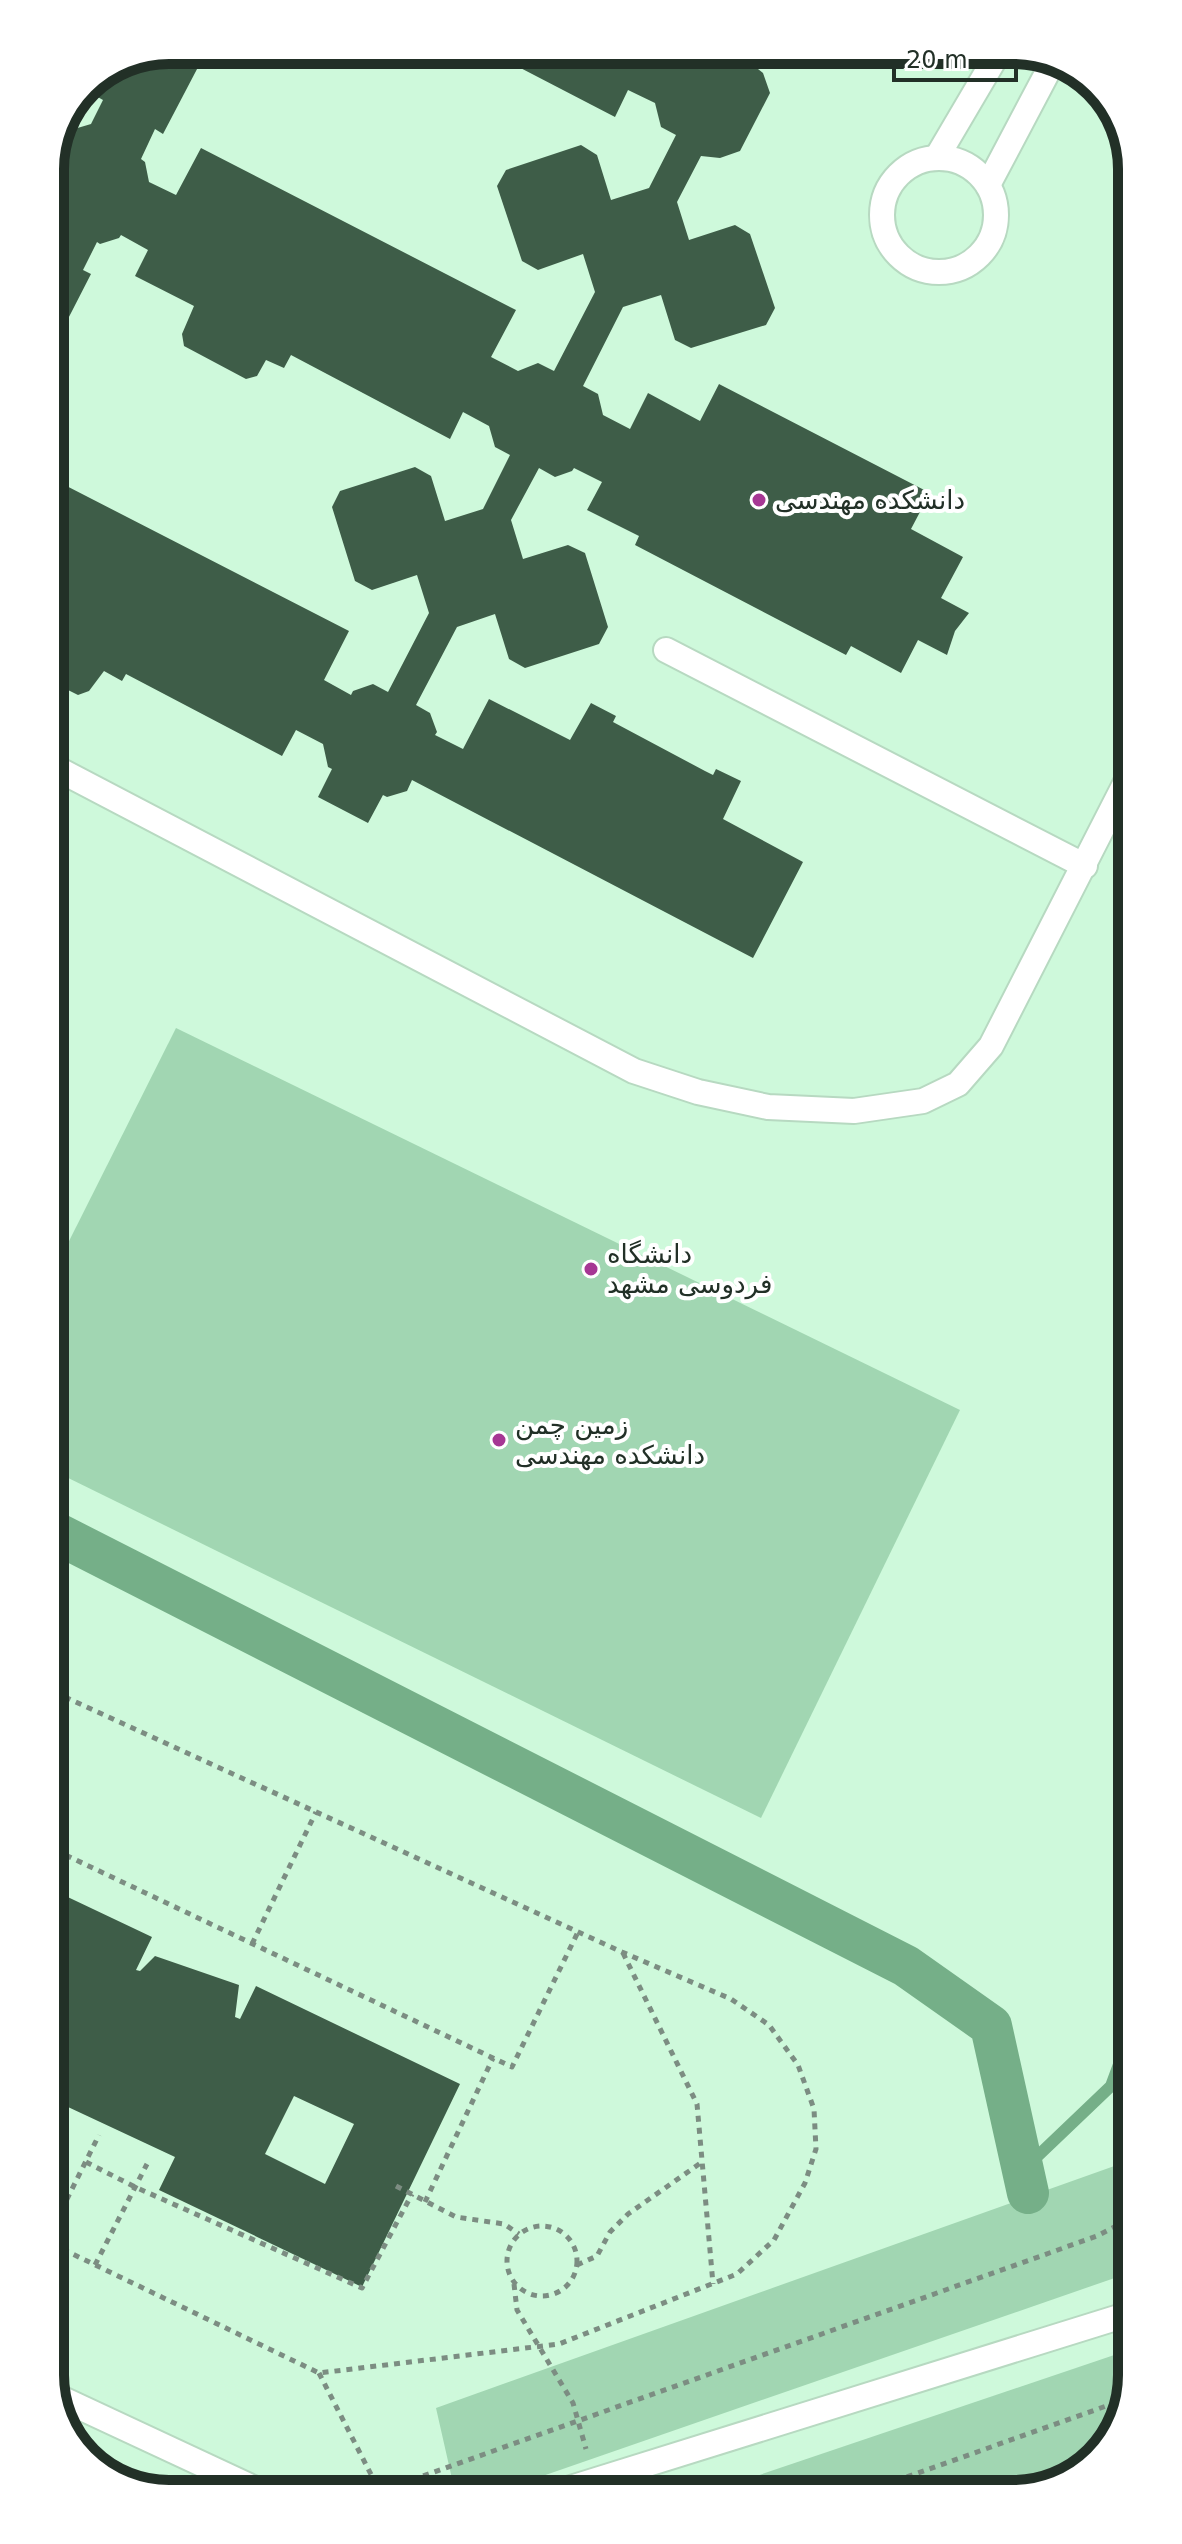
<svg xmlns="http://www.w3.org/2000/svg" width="1182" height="2544" font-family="'DejaVu Sans',Cairo,sans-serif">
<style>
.built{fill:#cef9db}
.green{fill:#a1d6b2}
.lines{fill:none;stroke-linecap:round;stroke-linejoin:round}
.stream{stroke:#75af88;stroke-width:12}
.canal{stroke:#75af88;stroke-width:42}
.building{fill:#3e5d48;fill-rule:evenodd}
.lane-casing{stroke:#b7d9c1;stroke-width:28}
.path{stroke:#7c8d82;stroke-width:5;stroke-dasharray:6 6;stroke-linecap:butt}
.lane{stroke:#fff;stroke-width:24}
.poi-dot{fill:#a63794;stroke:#fff;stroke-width:3}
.labels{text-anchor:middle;stroke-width:8;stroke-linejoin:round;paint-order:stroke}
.poi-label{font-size:26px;fill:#223027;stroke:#fff;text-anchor:start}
.rim{fill:none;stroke:#223027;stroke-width:10}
</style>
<rect width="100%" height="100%" fill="#e9feef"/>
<path class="built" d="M169,50H1021L1086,75L1126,131L1132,2375L1108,2447L1051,2488L161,2494L96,2469L56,2413L50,162L85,85Z"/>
<g class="green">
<path d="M176,1028L960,1410L761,1818L54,1471L53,1273Z"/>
<path d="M1131,2096L1132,2272L499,2491L455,2492L436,2408L1120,2164Z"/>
<path d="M1132,2349V2375L1108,2447L1051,2488L715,2490Z"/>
</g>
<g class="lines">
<path class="stream" d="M1023,2170L1111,2086L1131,2032"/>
<path class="canal" d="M54,1532L906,1966L991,2026L1028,2193"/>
</g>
<g class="building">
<path d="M169,50H207L163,134L155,129L141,159L145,162L149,182L176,195L201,148L516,310L491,357L518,371L538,363L554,371L595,292L583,254L538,270L522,261L497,186L506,170L581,145L597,155L611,200L649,188L676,135L661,127L655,103L628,90L615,117L486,50H767L758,69L763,73L770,93L740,151L720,158L701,156L677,202L689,240L735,225L750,234L775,308L766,325L691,348L675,340L661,295L623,307L583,386L598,394L603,415L630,429L648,393L700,421L719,384L930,493L911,529L963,557L941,598L969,613L955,631L947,655L918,640L901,673L851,646L846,655L635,545L639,536L587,510L602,482L574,468L572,471L555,477L539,468L511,520L523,559L568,545L585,553L608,627L599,644L525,668L509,659L495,614L457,627L416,705L430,713L437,732L435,735L463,749L489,699L570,740L591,703L616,716L613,722L705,771L713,775L716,769L741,781L723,819L803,862L753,958L412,780L407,791L387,797L383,795L368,823L318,797L332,769L328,767L323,744L296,730L282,756L126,674L122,681L104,671L89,691L78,695L52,682L51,478L349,631L324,680L351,695L353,691L373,684L388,692L429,613L417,575L372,590L355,581L332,507L340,491L415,467L431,476L445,521L483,509L510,455L495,447L489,426L463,412L450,439L291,355L284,368L266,360L257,376L246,379L184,346L182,334L194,306L135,276L148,250L121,235L119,238L100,244L97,242L83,270L91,274L51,352L50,162L64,132L91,124L103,100L96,96L106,76Z"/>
<path d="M55,1891L152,1937L136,1970L140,1971L155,1956L239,1985L235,2017L240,2019L256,1986L460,2084L362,2287L159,2190L175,2157L68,2107L56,2133ZM294,2096L354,2124L325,2184L265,2154Z"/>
</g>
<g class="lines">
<g class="lane-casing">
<g id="lane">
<path d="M937,157L1000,50"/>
<circle cx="939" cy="215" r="57"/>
<path d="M988,185L1053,62"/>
<path d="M666,650L1085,866"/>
<path d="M52,766L634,1071L698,1092L768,1107L854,1111L923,1101L958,1084L991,1046L1127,780"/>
<path d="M56,2396L264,2493"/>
<path d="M561,2491L1132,2313"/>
</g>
</g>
<g class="path">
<path d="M54,1692L622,1952L731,1999L769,2025L798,2065L814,2109L816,2149L805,2183L774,2240L737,2274L559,2344L319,2373L56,2246"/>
<path d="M55,1850L512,2067L578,1932"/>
<path d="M252,1944L316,1812"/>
<path d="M623,1953L697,2104L713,2284"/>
<path d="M86,2162L135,2187L362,2288L412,2194"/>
<path d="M396,2186L456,2217L504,2224L519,2234"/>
<path d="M425,2202L493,2058"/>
<path d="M56,2221L99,2135"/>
<circle cx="542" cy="2261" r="35"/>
<path d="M56,2259L61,2248"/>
<path d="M95,2265L147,2164"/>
<path d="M577,2265L597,2256L610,2232L628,2214L702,2162"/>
<path d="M514,2284L517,2310L573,2403L586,2449"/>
<path d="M319,2373L380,2492"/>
<path d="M873,2489L1123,2400"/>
<path d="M378,2492L1097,2236L1132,2218"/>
</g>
<use href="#lane" class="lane"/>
</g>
<g class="poi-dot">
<circle cx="759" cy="500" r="8"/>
<circle cx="591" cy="1269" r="8"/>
<circle cx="499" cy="1440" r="8"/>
</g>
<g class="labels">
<g class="poi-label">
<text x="775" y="509">دانشکده مهندسی</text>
<text x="607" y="1263">دانشگاه<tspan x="607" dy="30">فردوسی مشهد</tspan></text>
<text x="515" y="1434">زمین چمن<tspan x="515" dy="30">دانشکده مهندسی</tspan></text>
</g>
</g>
<path d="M0 0H1182V2544H0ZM169 64H1013A105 105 0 0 1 1118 169V2375A105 105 0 0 1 1013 2480H169A105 105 0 0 1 64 2375V169A105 105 0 0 1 169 64Z" fill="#fff" fill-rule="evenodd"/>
<path class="rim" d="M169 64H1013A105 105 0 0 1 1118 169V2375A105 105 0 0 1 1013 2480H169A105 105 0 0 1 64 2375V169A105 105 0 0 1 169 64Z"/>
<path d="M894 68v12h122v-12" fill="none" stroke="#223027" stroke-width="4"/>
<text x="906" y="68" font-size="24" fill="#223027" stroke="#ffffff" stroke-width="6" paint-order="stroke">20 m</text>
</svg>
